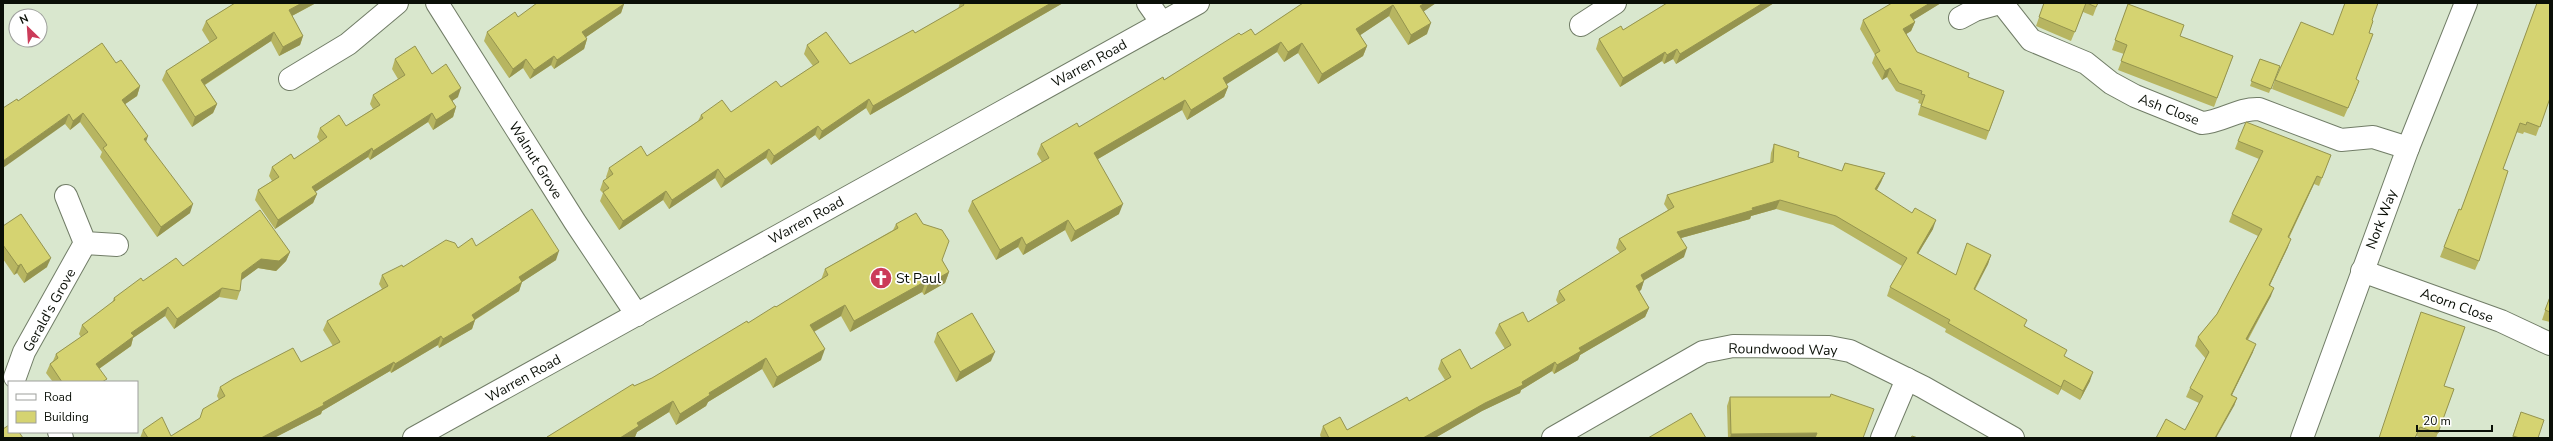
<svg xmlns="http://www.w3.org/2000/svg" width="2553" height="441" font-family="'Nunito Sans',sans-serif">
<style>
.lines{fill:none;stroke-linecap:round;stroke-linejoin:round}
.minor-casing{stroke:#717d67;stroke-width:24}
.minor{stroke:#fff;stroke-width:22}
.wall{fill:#b7b561}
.shaded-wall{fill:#95944f}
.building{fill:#d5d371;stroke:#95944f}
.labels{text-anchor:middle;stroke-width:3.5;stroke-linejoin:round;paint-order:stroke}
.street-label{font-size:14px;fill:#0a0f07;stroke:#fff}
.poi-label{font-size:14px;fill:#0a0f07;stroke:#fff;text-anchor:start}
</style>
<rect width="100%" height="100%" fill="#d9e7ce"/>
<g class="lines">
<g class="minor-casing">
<g id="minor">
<path d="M437,3L575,222L637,315"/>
<path d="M1148,3L1162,23"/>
<path d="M2002,3L2031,40L2086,63L2111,83L2135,96L2202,123C2222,122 2238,108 2259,109L2341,140L2373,137L2408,148"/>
<path d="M1960,18L1975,10L2000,3"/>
<path d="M1581,25L1615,3"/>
<path d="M290,79L348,44L397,3"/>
<path d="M66,196L85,243L117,245"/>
<path d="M2362,271L2501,321L2550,344"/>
<path d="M15,377L24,352L85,243"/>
<path d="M59,432L62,438"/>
<path d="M414,438L1198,3"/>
<path d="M1553,438L1703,352L1733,346L1829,347L1850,351L1923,387L2013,438"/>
<path d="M1882,438L1907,379"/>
<path d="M2302,438L2408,148L2466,3"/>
</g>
</g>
<use href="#minor" class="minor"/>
</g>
<g class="wall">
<path d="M235,3H316L292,16L303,36L300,45L279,56L271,41L205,85L217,104L213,113L192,127L162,80L166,71L210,43L202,30L206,21Z"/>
<path d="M960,3H1063L870,115L866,108L819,140L815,135L771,165L766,158L721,188L715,178L669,209L663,200L619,230L600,201L603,193L600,190L603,181L607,179L606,177L609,168L647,156L698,121L701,115L731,112L781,87L813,66L804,54L807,45L850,64L915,33L958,9Z"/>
<path d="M1303,3H1436L1424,11L1427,34L1408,45L1389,16L1360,35L1367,46L1363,56L1318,84L1298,53L1284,62L1277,52L1226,84L1228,87L1224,97L1187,120L1182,110L1098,159L1119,214L1071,242L1065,230L1023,255L1018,247L996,260L968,211L972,201L1042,162L1037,154L1041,144L1079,127L1164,80L1241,35H1255Z"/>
<path d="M1667,3H1774L1676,64L1673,59L1664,64L1662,61L1620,87L1596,49L1599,39L1623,30Z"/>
<path d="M1892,3H1941L1913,20L1915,22L1911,31L1906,34L1917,52L1968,77L2004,91L1986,140L1918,115L1921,104L1918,103L1919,100L1896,91L1887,77L1882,80L1872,63L1875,55L1860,29L1863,20Z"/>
<path d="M2044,3H2098L2093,16L2083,12L2071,41L2036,26Z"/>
<path d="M2537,3L2550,98L2536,136L2524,132L2523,134L2516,132L2503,169L2479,261L2475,270L2440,257L2459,209L2461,210Z"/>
<path d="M624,4L621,13L586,37L587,39L584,49L554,69L551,65L530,79L523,68L509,78L484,41L487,32L518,17Z"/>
<path d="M2128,4L2180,36L2233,56L2214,107L2118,70L2124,54L2112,50Z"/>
<path d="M2372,20L2369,33L2356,79V90L2344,117L2272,89L2275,80L2333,35Z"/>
<path d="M395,59L432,74L458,97L452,101L456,107L453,117L433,130L428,122L370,160L368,157L315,192L317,194L313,203L275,229L255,200L258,190L272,181L269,176L272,167L294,159L320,142L317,137L320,128L346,126L373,109L370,104L373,95L398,79L392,69Z"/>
<path d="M2260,59L2280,66L2269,93L2250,86Z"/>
<path d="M116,63L140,86L137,96L125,104L146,142L190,213L157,237L100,157L102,152L80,122L70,130L65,124L18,101Z"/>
<path d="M2238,141L2331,155L2319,186L2314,184L2289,238L2288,247L2270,285L2271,296L2248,340L2253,352L2232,395L2237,398L2234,406L2185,430L2199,403L2186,397L2190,388L2206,359L2195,346L2198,337L2217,314L2258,236L2229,222L2232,214L2259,159L2235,149Z"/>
<path d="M1774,144L1798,157L1842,171L1845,163L1885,173L1881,182L1877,190L1933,229L1918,254L1956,275L1991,255L1988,264L1975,290L2025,326L2065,357L2090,381L2080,400L2061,389L2058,395L1945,332L1946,329L1887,296L1890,287L1902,266L1833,225L1776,209L1751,216L1750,219L1681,238L1684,257L1644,280L1641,290L1639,291L1649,308L1645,317L1580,355L1578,360L1554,374L1552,371L1521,390L1520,393L1482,411L1435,438H1321L1320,435L1323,426L1347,430L1409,401L1445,380L1438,369L1441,360L1471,369L1505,349L1495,333L1499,324L1528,322L1558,304L1556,300L1559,291L1620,253L1616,248L1619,239L1668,210L1664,204L1667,195L1770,163L1771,153Z"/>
<path d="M896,224L942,260L949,272L945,283L924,295L922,292L850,332L841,316L814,332L821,360L773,388L762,369L708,402L706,406L676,425L669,412L637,432L635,437L633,438H547V437L634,386L652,378L748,323L776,307L821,280L825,269L893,230Z"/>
<path d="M3,226L47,267L24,283L17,273L14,275L3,259Z"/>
<path d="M476,246L556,260L522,282L519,291L475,320L472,329L439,348L438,345L391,373L390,371L322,411L321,414L274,438H140L143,430L171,436L200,418L219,400L217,396L220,387L301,362L333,346L323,330L327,321L382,289L379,284L382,275L403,267L458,248Z"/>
<path d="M290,252L286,261L276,271L258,268L241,280L240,291L237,300L219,297L174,329L165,316L133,338L131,346L99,369L102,382H53L46,373L50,364L53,361L56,354L81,337L79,334L82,325L112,303L114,298L143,281L183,266Z"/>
<path d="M2550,296V322L2542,320Z"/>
<path d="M937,333L991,361L956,382L934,342Z"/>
<path d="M2444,386L2454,389L2436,438H2422L2416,436L2379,438Z"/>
<path d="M1730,397L1863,438H1728L1727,406Z"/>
<path d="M2521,412L2538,438H2512Z"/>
</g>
<g class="shaded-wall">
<path d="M302,3H316L286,19L289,10Z"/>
<path d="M1051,3H1063L870,115L873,106Z"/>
<path d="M1425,3H1436L1417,16L1420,6Z"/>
<path d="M1763,3H1774L1676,64L1680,54Z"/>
<path d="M1930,3H1941L1907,24L1910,15Z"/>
<path d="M624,4L621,13L579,42L582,32Z"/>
<path d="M1393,5L1389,16L1353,40L1356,29Z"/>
<path d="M1915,22L1911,31L1900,38L1903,29Z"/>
<path d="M1431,23L1427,34L1408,45L1411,35Z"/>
<path d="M274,32L271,41L198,89L201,80Z"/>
<path d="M303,36L300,45L279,56L283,47Z"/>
<path d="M587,39L584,49L554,69L557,60Z"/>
<path d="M1281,42L1277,52L1219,89L1223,78Z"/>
<path d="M1302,43L1298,53L1284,62L1288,52Z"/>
<path d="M1367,46L1363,56L1318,84L1322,74Z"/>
<path d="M1677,49L1673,59L1664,64L1667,55Z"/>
<path d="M1665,52L1662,61L1620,87L1623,78Z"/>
<path d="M554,56L551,65L530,79L534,70Z"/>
<path d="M526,59L523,68L509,78L513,69Z"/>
<path d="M1890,68L1887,77L1882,80L1885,71Z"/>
<path d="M140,86L137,96L118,109L122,100Z"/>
<path d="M1228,87L1224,97L1187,120L1191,110Z"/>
<path d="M461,88L458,97L446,105L449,96Z"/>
<path d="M869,99L866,108L819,140L822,131Z"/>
<path d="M1185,100L1182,110L1091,163L1094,153Z"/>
<path d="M217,104L213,113L192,127L195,117Z"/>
<path d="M456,107L453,117L433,130L436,120Z"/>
<path d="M83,113L80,122L70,130L73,121Z"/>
<path d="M432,113L428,122L370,160L373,151Z"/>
<path d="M69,114L65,124L3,168V161Z"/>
<path d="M818,126L815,135L771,165L774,156Z"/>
<path d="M148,136L145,145L144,139Z"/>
<path d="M372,148L368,157L309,196L312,187Z"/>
<path d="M769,149L766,158L721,188L725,179Z"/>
<path d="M718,169L715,178L669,209L672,200Z"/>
<path d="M1885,173L1881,182L1872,198L1875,189Z"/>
<path d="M2317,176L2314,184L2285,245L2288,237Z"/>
<path d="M666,191L663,200L619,230L623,221Z"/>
<path d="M317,194L313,203L275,229L278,220Z"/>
<path d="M1780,200L1776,209L1751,216L1750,219L1674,240L1677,232L1752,208Z"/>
<path d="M193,204L190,213L157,237L161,227Z"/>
<path d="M1123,204L1119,214L1071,242L1075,231Z"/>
<path d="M1068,220L1065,230L1023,255L1026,245Z"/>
<path d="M1936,220L1933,229L1913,262L1917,253Z"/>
<path d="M1022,237L1018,247L996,260L1000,250Z"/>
<path d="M2291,239L2288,247L2266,293L2269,285Z"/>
<path d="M1687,248L1684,257L1638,284L1641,275Z"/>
<path d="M559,251L556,260L516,286L519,277Z"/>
<path d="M290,252L286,261L276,271L258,268L239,282L242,273L261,259Z"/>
<path d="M1991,255L1988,264L1970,298L1974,289Z"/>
<path d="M51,258L47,267L24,283L27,274Z"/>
<path d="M21,264L17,273L14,275L18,266Z"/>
<path d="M949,272L945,283L924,295L928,284Z"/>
<path d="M926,281L922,292L850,332L854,321Z"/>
<path d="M1644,281L1641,290L1632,295L1636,286Z"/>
<path d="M522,282L519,291L468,324L472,315Z"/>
<path d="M222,288L219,297L174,329L177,319Z"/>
<path d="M2274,288L2271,296L2243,347L2246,339Z"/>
<path d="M845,305L841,316L806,336L810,325Z"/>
<path d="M168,307L165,316L133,338L131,346L93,373L96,364L131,333Z"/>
<path d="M1649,308L1645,317L1580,355L1578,360L1554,374L1557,365L1579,348Z"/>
<path d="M475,320L472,329L439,348L443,339Z"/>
<path d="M441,336L438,345L391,373L395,364Z"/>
<path d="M2256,344L2253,352L2228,403L2231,395Z"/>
<path d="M825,349L821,360L773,388L777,377Z"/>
<path d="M995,352L991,361L956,382L960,372Z"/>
<path d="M766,358L762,369L708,402L706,406L676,425L680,414L709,393Z"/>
<path d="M394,362L390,371L322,411L321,414L274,438H261L323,403Z"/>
<path d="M1555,362L1552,371L1521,390L1520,393L1482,411L1435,438H1423L1522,382Z"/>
<path d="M2093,372L2090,381L2080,400L2083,391Z"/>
<path d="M2064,380L2061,389L2058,395L2061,387Z"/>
<path d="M2237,398L2234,406L2216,438H2215Z"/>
<path d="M673,401L669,412L637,432L635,437L633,438H620L637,423Z"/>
<path d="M1817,433L1815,438H1730L1731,434Z"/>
</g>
<g class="building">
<path d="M235,3H302L289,10L303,36L283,47L274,32L201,80L217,104L195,117L166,71L217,38L206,21Z"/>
<path d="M537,3H624V4L582,32L587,39L557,60L554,56L534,70L526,59L513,69L487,32L515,12L518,17Z"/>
<path d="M963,3H1051L873,106L869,99L822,131L818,126L774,156L769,149L725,179L718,169L672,200L666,191L623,221L603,192L609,188L603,181L613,174L609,168L641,146L647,156L703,118L701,115L722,100L731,112L776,81L781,87L819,62L807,45L826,32L850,64L913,30L915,33L964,5Z"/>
<path d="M1303,3H1425L1420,6L1431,23L1411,35L1393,5L1356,29L1367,46L1322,74L1302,43L1288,52L1281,42L1223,78L1228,87L1191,110L1185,100L1094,153L1123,204L1075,231L1068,220L1026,245L1022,237L1000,250L972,201L1049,158L1041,144L1077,123L1079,127L1163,77L1164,80L1239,33L1241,35L1251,29L1255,35Z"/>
<path d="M1667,3H1763L1680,54L1677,49L1667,55L1665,52L1623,78L1599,39L1621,26L1623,30Z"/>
<path d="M1892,3H1930L1910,15L1915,22L1903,29L1917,52L1969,73L1968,77L2004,91L1989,131L1921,106L1925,95L1921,94L1922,91L1899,83L1890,68L1885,71L1875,54L1880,51L1863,20Z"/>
<path d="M2044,3H2086L2075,32L2039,17Z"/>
<path d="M2087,3H2098L2096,7Z"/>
<path d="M2345,3H2378L2372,20L2373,21L2369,33L2373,34L2356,79L2359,81L2348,108L2275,80L2301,22L2333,35Z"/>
<path d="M2537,3H2550V98L2540,127L2527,122L2526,125L2520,123L2503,169L2508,171L2479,261L2444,247L2459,209L2461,210Z"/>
<path d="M2128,4L2184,25L2180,36L2233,56L2217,98L2121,61L2127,45L2115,40Z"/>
<path d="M102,43L116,63L121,60L140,86L122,100L148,136L144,139L193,204L161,227L103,148L107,145L83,113L73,121L69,114L3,161V108L17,99L18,101Z"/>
<path d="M415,46L432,74L446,64L461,88L449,96L456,107L436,120L432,113L373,151L372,148L312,187L317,194L278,220L258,190L279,177L272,167L291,154L294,159L327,137L320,128L339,115L346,126L380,105L373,95L405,75L395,59Z"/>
<path d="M2260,59L2280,66L2271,89L2251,81Z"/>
<path d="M2246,122L2331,155L2322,178L2317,176L2288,237L2291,239L2269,285L2274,288L2246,339L2256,344L2231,395L2237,398L2215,438H2156L2166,419L2185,430L2203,396L2190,388L2209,352L2198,337L2217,314L2262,229L2232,214L2263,151L2238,141Z"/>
<path d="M1774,144L1799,152L1798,157L1842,171L1845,163L1885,173L1875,189L1912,213L1915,208L1936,220L1917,253L1956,275L1967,243L1991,255L1974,289L2027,320L2024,326L2067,350L2064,356L2093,372L2083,391L2064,380L2061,387L1948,323L1950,320L1890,287L1907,258L1836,216L1780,200L1752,208L1753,210L1677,232L1687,248L1641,275L1644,281L1636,286L1649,308L1579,348L1581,351L1557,365L1555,362L1522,382L1523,385L1485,403L1423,438H1329L1323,426L1340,417L1347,430L1407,397L1409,401L1451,377L1441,360L1460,349L1471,369L1511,345L1499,324L1523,312L1528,322L1565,300L1559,291L1626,249L1619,239L1674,207L1667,195L1773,162Z"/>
<path d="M532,209L559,251L519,277L522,282L472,315L475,320L443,339L441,336L395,364L394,362L323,403L324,405L261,438H148L143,430L162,417L171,436L200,418L203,409L225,396L220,387L233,379L293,348L301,362L340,342L327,321L388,286L382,275L402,265L403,267L446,240L455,243L458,248L472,238L476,246Z"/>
<path d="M260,210L290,252L279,261L261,259L242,273L240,291L222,288L177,319L168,307L131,333L134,336L96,364L107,379L102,382H62L50,364L58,358L56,354L88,332L82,325L115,300L114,298L141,278L143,281L176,258L183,266Z"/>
<path d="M916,213L923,224L942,230L949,241L942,260L949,272L928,284L926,281L854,321L845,305L810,325L825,349L777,377L766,358L709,393L710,395L680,414L673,401L637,423L639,426L620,438H548L547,437L633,384L634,386L652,378L747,321L748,323L775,306L776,307L828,275L825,269L898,228L896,224Z"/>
<path d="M21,214L51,258L27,274L21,264L18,266L3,245V226Z"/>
<path d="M2550,297V312L2545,310Z"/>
<path d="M2421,312L2465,327L2444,386L2454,389L2438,433L2420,427L2415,438H2379Z"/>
<path d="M972,313L995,352L960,372L937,333Z"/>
<path d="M1831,394L1874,409L1863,438H1815L1817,433L1731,434L1730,397H1830Z"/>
<path d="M2521,412L2544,420L2538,438H2520L2513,436Z"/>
<path d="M1691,413L1706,438H1648Z"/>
<path d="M9,425V432H19L23,438H3V429Z"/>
<path d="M1912,436L1918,438H1911Z"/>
</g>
<defs>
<g id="church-disc" transform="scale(1.15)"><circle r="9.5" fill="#cb3b59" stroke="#fff"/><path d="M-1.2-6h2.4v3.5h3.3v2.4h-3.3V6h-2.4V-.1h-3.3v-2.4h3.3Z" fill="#fff"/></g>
</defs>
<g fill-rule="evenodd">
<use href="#church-disc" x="881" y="278"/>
</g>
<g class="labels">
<g class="street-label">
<text transform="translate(1089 63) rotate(-29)" y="5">Warren Road</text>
<text transform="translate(2169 109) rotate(21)" y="5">Ash Close</text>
<text transform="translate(536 160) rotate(58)" y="5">Walnut Grove</text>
<text transform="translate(2381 219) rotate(-69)" y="5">Nork Way</text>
<text transform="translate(806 220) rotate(-29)" y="5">Warren Road</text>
<text transform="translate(2457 305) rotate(20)" y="5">Acorn Close</text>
<text transform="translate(49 310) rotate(-61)" y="5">Gerald's Grove</text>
<text transform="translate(1783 349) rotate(1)" y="5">Roundwood Way</text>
<text transform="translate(523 378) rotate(-29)" y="5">Warren Road</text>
</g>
<g class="poi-label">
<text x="896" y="283">St Paul</text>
</g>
</g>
<rect width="2553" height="441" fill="none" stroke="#0a0f07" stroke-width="8"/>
<rect x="8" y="381" width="130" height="52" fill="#ffffff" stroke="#9d9f9c"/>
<rect x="16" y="394" width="20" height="6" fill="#ffffff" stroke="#9d9f9c"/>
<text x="44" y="401" font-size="12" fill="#0a0f07">Road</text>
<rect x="16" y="411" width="20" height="12" fill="#d5d371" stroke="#9d9f9c"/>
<text x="44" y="421" font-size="12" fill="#0a0f07">Building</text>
<g transform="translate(28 28) rotate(335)"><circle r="19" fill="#ffffff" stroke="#9d9f9c"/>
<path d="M0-3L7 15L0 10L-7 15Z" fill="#cb3b59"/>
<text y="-6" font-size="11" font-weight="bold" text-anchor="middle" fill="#0a0f07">N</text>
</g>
<path d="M2417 425v6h75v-6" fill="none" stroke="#0a0f07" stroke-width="2"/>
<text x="2423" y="425" font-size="12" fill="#0a0f07" stroke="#ffffff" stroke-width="3" paint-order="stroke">20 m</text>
</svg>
